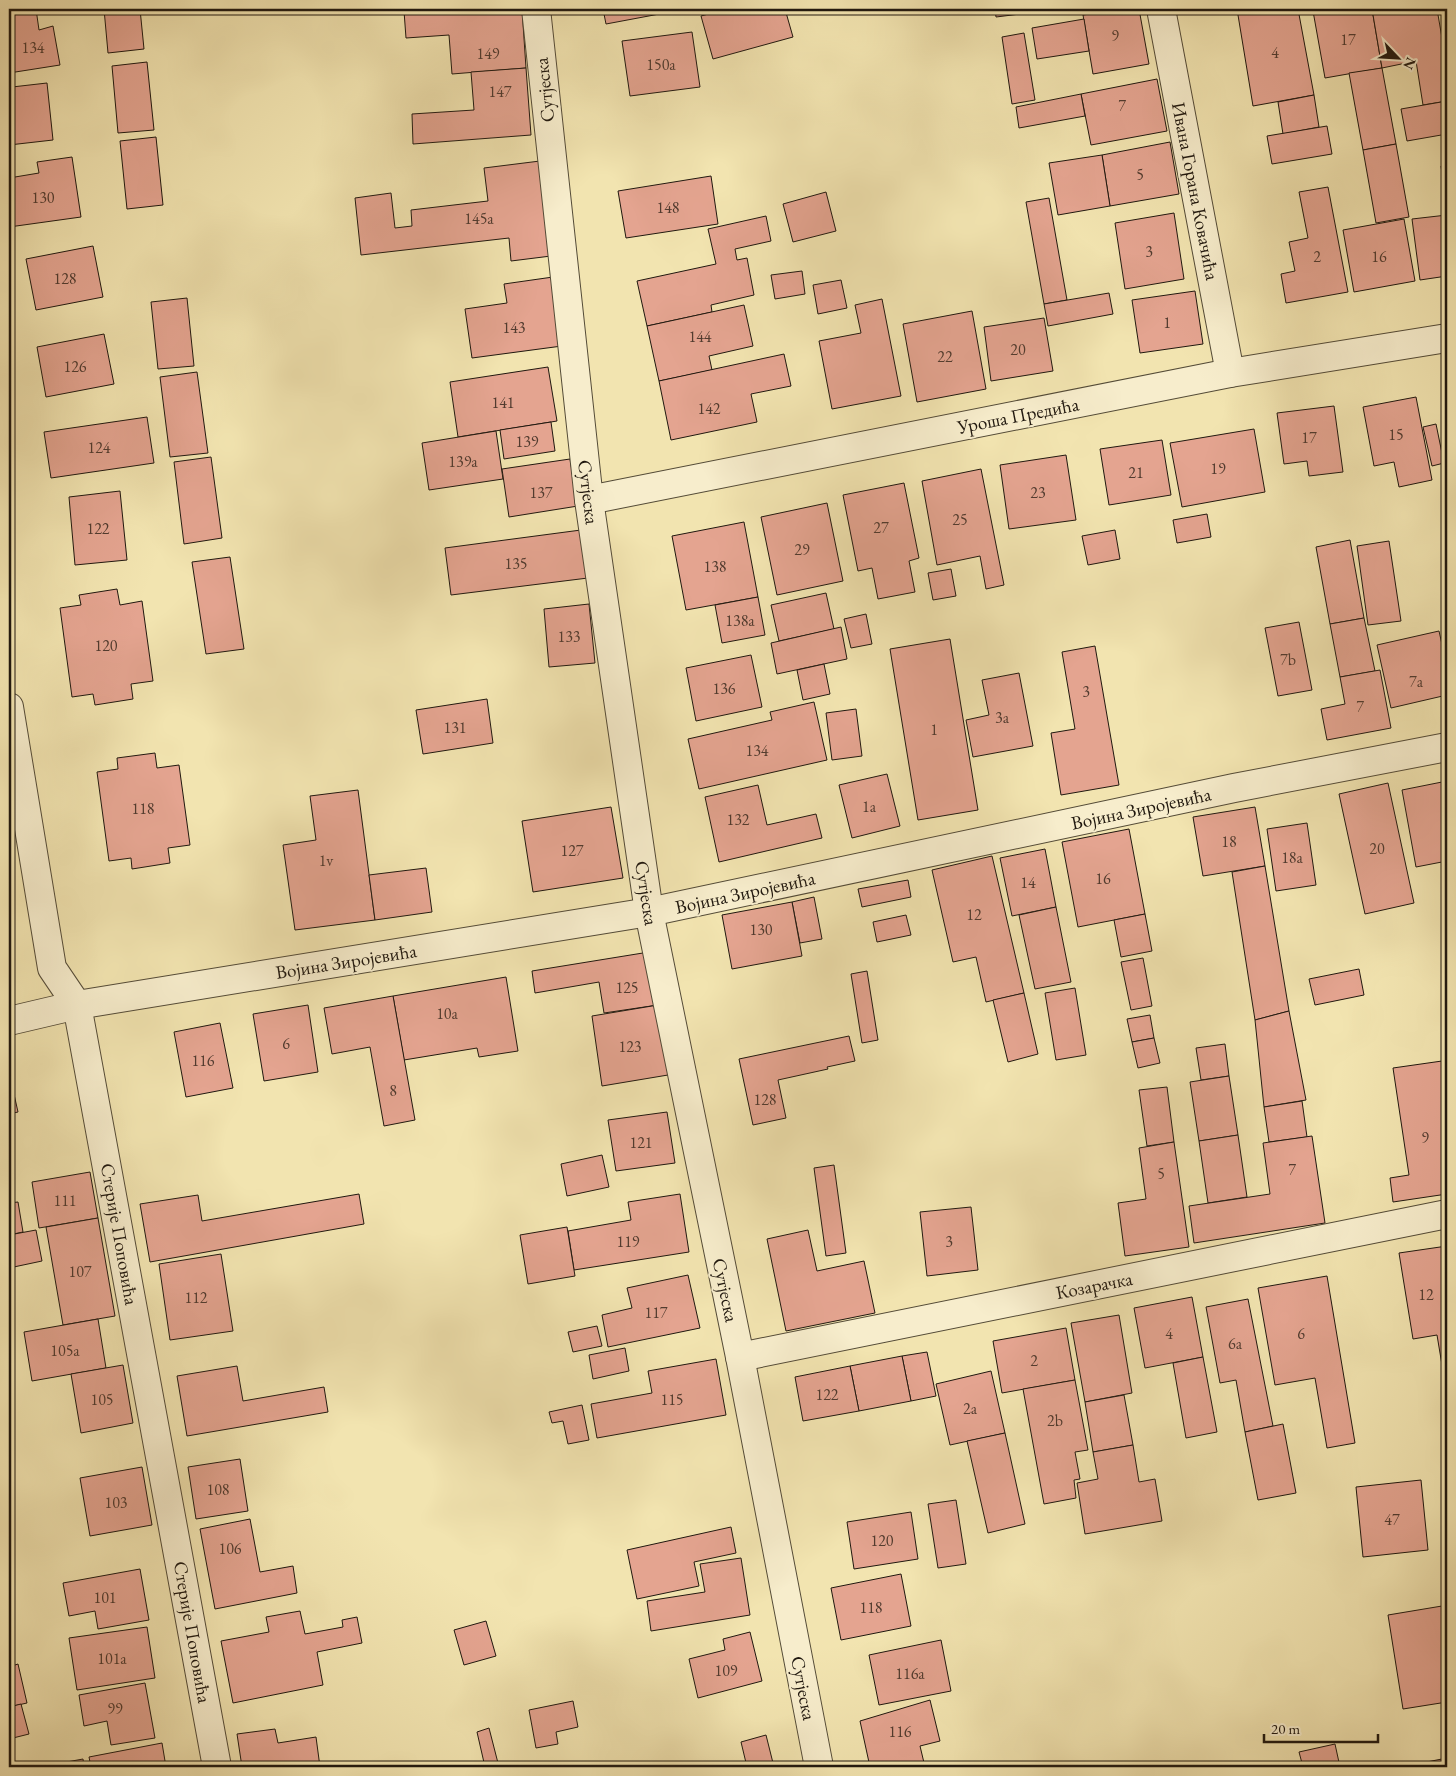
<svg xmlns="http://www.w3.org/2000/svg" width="1456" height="1776" font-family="'EB Garamond',serif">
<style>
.building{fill:#e4a490;stroke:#20180f}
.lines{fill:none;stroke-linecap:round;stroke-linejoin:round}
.minor-casing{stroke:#544b37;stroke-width:30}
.minor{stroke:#f7edcc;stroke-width:28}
.labels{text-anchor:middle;stroke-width:4;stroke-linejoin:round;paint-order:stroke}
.number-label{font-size:16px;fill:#513b2f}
.street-label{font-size:19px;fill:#20180f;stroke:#f7edcc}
</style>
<rect width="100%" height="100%" fill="#f2e4b0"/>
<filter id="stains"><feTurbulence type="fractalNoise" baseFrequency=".004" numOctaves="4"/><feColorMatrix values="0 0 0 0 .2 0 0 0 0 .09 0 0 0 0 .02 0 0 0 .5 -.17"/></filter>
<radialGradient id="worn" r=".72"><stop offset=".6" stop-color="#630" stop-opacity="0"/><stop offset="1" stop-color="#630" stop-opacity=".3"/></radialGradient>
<g class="building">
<path d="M9,9H36L39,30L53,26L60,65L9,73Z"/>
<path d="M104,9H140L144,49L108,53Z"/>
<path d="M430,9H522L526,68L452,74L449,35L406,38L404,11Z"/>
<path d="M603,9H686L606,24Z"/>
<path d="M727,9H785L793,37L713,59L701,16Z"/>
<path d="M995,9H1027L1028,13L996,17Z"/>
<path d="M1122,9H1139L1149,64L1093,74L1083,15Z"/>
<path d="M1237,9H1298L1314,95L1253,106Z"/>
<path d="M1323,9H1372L1382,68L1325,78L1313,11Z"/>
<path d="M1372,9H1437L1447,67V101L1423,105L1416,61L1382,68Z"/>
<path d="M1084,19L1089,51L1037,59L1032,28Z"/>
<path d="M692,32L700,87L630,96L622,41Z"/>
<path d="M1024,33L1035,100L1012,104L1002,37Z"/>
<path d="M147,62L154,130L118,133L112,66Z"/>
<path d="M526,68L531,135L413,144L412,114L474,110L471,72Z"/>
<path d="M1382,68L1396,144L1363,150L1349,73Z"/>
<path d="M1157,79L1167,131L1091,145L1081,94Z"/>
<path d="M47,83L53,140L9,145V99H14L12,87Z"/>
<path d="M1081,94L1085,116L1019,128L1016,107Z"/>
<path d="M1314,95L1319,127L1283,134L1278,102Z"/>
<path d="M1447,101V134L1407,141L1401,109Z"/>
<path d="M1327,126L1332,154L1272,164L1267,136Z"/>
<path d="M156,137L163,205L127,209L120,141Z"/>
<path d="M1170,142L1179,194L1110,206L1102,155Z"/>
<path d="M1396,144L1409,217L1376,223L1363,150Z"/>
<path d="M1102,155L1110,206L1058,215L1049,163Z"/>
<path d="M72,157L81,217L9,227V178L39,173L37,162Z"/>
<path d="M540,161L551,256L511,261L509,238L361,255L355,198L391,193L395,228L412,226L411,210L488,201L484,168Z"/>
<path d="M1447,165V210L1441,166Z"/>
<path d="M711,176L718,224L626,238L618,191Z"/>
<path d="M1328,187L1348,292L1286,303L1281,274L1295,271L1289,242L1308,238L1299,192Z"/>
<path d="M826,192L836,231L793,242L783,204Z"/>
<path d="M1049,198L1067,300L1044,304L1026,202Z"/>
<path d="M1174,213L1184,279L1125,289L1115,223Z"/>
<path d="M1447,215V276L1420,280L1412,219Z"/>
<path d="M766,216L771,241L735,249L737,260L747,258L754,295L711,305L712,312L647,326L637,281L716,264L708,229Z"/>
<path d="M1404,219L1415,281L1354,292L1343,230Z"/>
<path d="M93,246L103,297L36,310L26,259Z"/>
<path d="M802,271L805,294L775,299L771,275Z"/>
<path d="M553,277L562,346L472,358L465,309L507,303L504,284Z"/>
<path d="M841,280L847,308L818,314L813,285Z"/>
<path d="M1195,291L1203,344L1140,353L1132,300Z"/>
<path d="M1109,293L1113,314L1048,326L1044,304Z"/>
<path d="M187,298L194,366L158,369L151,302Z"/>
<path d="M882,299L901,396L832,409L819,341L861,333L855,305Z"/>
<path d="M744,305L753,346L709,356L712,370L659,381L647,326Z"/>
<path d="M972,311L986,389L917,402L903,324Z"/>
<path d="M1044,318L1053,371L991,381L984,327Z"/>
<path d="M104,334L114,384L46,397L37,347Z"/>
<path d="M784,354L791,386L751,394L757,422L671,440L659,381Z"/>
<path d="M548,367L557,421L458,437L450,382Z"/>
<path d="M197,372L208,453L170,457L160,377Z"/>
<path d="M1447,396V419L1443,397Z"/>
<path d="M1416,397L1432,480L1399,487L1394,462L1374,466L1363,407Z"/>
<path d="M1334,406L1343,472L1309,476L1307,461L1284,464L1277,413Z"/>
<path d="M147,417L154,463L51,478L44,432Z"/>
<path d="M551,422L555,451L504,459L500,430Z"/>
<path d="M1436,424L1444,463L1432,466L1423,427Z"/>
<path d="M1254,429L1265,492L1182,507L1170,443Z"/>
<path d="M496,431L503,479L429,490L422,443Z"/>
<path d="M1162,440L1171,495L1109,505L1100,449Z"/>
<path d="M1066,455L1076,520L1009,529L1000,465Z"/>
<path d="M211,457L222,538L184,544L174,462Z"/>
<path d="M570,459L578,506L509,517L502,469Z"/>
<path d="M981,469L1004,585L986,589L980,556L937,565L922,481Z"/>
<path d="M904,483L919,558L909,561L915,592L878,599L872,568L858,571L843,495Z"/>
<path d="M120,491L127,560L75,565L69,497Z"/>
<path d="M827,503L843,581L777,595L761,517Z"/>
<path d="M1207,514L1211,537L1177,543L1173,520Z"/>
<path d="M744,522L758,597L686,610L672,536Z"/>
<path d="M581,530L588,578L451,595L445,548Z"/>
<path d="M1115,530L1120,559L1088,565L1082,536Z"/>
<path d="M1350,540L1364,618L1330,624L1316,547Z"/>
<path d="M1389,541L1401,621L1368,625L1357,546Z"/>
<path d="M230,557L244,649L206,654L192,562Z"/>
<path d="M951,569L956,596L933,600L928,573Z"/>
<path d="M117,589L120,605L142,601L153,681L131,684L133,699L95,705L93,694L72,697L60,608L81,605L79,595Z"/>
<path d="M826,593L834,629L779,641L771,605Z"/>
<path d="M758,597L765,635L722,643L715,605Z"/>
<path d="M589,604L595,663L549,667L544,609Z"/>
<path d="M866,614L872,644L851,648L844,619Z"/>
<path d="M1364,618L1375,671L1340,677L1330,624Z"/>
<path d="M1299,622L1312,690L1278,696L1265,628Z"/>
<path d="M841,627L847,659L777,674L771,643Z"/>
<path d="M1439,631L1447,667V695L1391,708L1377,645Z"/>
<path d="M950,639L978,810L918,820L890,649Z"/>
<path d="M1095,646L1119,785L1061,795L1051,733L1075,729L1062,652Z"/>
<path d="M751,655L762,707L696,721L686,668Z"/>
<path d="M824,664L830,694L803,700L797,670Z"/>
<path d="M1380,670L1391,728L1327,740L1321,709L1345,704L1340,677Z"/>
<path d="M1019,673L1033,746L973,757L966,720L989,715L982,680Z"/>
<path d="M487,699L493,743L423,754L416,710Z"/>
<path d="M814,702L827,760L699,789L688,739L772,720L770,712Z"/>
<path d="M856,709L862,756L832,760L826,713Z"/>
<path d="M155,753L157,768L179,765L190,845L168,848L170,863L132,869L131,858L109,861L97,772L118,769L117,758Z"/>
<path d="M887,774L900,826L852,838L839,785Z"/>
<path d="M1447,781V861L1416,867L1402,790Z"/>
<path d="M1388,783L1414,903L1365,914L1339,794Z"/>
<path d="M758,785L767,825L816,814L822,838L719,862L705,797Z"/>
<path d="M358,790L375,920L295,930L283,845L316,840L310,796Z"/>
<path d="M611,807L623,878L533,892L522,821Z"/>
<path d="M1255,807L1265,866L1203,876L1193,817Z"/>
<path d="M1307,823L1316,885L1276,891L1267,829Z"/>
<path d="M1129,829L1145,914L1078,927L1062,842Z"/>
<path d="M1045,849L1056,907L1012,916L1000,858Z"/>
<path d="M992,856L1024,993L986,1002L976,957L953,962L932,870Z"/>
<path d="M1265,866L1289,1011L1255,1020L1232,872Z"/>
<path d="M426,868L432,912L375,920L369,875Z"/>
<path d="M908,880L911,897L862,907L858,889Z"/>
<path d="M814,897L822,939L800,943L792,902Z"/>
<path d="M792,902L802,956L732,969L722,915Z"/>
<path d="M1056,907L1071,982L1035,989L1019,915Z"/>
<path d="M1145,914L1152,951L1121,957L1114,920Z"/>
<path d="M906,915L911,935L877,942L873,922Z"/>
<path d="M649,952L658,1005L604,1013L599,982L535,993L532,971Z"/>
<path d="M1143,958L1152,1006L1131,1010L1121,962Z"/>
<path d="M1359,969L1364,995L1315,1005L1309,979Z"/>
<path d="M867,971L878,1040L862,1043L851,974Z"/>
<path d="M506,977L518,1051L479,1057L477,1048L404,1060L393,996Z"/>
<path d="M1075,988L1086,1055L1056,1060L1045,993Z"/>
<path d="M1024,993L1038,1054L1008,1062L993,1000Z"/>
<path d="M393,996L415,1120L384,1126L370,1047L332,1054L324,1008Z"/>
<path d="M308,1005L318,1072L264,1081L253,1014Z"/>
<path d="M658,1005L668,1075L602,1086L592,1016Z"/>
<path d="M1289,1011L1306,1100L1264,1107L1255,1020Z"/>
<path d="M1150,1015L1154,1038L1132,1042L1127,1019Z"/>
<path d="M220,1023L233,1088L186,1097L174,1032Z"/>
<path d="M849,1036L855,1061L827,1067L828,1069L778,1080L786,1118L753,1125L739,1059Z"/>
<path d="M1154,1038L1160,1063L1138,1068L1132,1042Z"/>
<path d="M1225,1044L1229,1076L1201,1080L1196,1048Z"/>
<path d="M1442,1061L1447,1099V1194L1393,1202L1390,1178L1409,1175L1393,1068Z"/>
<path d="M9,1072L18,1112L9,1114Z"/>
<path d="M1229,1076L1238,1135L1199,1141L1190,1082Z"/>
<path d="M1167,1087L1174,1142L1147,1146L1139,1090Z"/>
<path d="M1302,1101L1307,1137L1269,1142L1264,1107Z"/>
<path d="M667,1112L675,1163L616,1171L608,1120Z"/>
<path d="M1238,1135L1247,1197L1208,1203L1199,1141Z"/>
<path d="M1312,1136L1325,1223L1194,1243L1189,1206L1270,1194L1263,1143Z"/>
<path d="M1174,1142L1189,1247L1125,1256L1118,1203L1146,1199L1139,1148Z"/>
<path d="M602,1155L609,1187L567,1196L561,1164Z"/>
<path d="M834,1165L846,1253L826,1256L814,1168Z"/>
<path d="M90,1172L98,1218L39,1228L32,1182Z"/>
<path d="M359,1194L364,1224L150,1262L140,1204L198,1195L202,1221Z"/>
<path d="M680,1194L689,1252L574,1270L568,1231L631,1220L628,1202Z"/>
<path d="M18,1202L23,1232L9,1235V1203Z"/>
<path d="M971,1207L978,1270L927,1276L920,1212Z"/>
<path d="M98,1218L115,1316L63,1325L46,1227Z"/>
<path d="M567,1227L575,1276L528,1284L520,1235Z"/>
<path d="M36,1230L42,1261L9,1268V1235Z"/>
<path d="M808,1230L817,1271L864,1261L875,1313L786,1331L767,1239Z"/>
<path d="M1447,1246V1376L1444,1377L1437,1335L1413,1339L1399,1253Z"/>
<path d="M221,1254L233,1331L170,1340L159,1264Z"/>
<path d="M688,1275L700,1328L608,1347L602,1315L632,1308L627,1288Z"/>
<path d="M1327,1276L1355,1443L1327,1448L1315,1378L1275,1385L1258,1288Z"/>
<path d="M1192,1297L1203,1357L1145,1368L1134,1308Z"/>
<path d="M1248,1299L1273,1426L1245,1432L1236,1380L1220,1383L1206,1307Z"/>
<path d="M1119,1315L1132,1393L1085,1402L1071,1323Z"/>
<path d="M98,1319L106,1368L32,1381L24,1332Z"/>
<path d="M597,1326L602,1346L573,1352L568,1332Z"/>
<path d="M1066,1328L1075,1380L1002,1393L993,1341Z"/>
<path d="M625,1348L629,1371L593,1379L589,1355Z"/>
<path d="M927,1352L936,1396L911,1401L902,1356Z"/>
<path d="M902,1356L911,1401L859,1411L850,1366Z"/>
<path d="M1203,1357L1217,1432L1186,1438L1173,1363Z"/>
<path d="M716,1359L726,1415L597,1438L591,1404L652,1393L648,1371Z"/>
<path d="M123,1365L133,1423L81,1433L71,1374Z"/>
<path d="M237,1366L243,1401L324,1387L328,1412L187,1436L177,1376Z"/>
<path d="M850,1366L859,1411L803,1421L795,1377Z"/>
<path d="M991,1371L1005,1433L950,1445L936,1384Z"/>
<path d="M1075,1380L1088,1450L1075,1452L1080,1479L1074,1480L1076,1498L1044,1504L1023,1389Z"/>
<path d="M1124,1395L1133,1445L1093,1452L1085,1402Z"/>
<path d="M582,1405L589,1440L568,1444L563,1421L552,1423L549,1412Z"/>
<path d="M1283,1424L1296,1493L1258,1500L1245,1432Z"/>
<path d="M1005,1433L1025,1524L988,1533L967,1441Z"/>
<path d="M1133,1445L1139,1482L1155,1479L1162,1521L1085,1534L1077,1483L1098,1479L1093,1452Z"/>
<path d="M240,1459L248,1511L196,1519L188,1467Z"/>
<path d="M142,1467L152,1525L90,1536L80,1478Z"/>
<path d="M1421,1480L1428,1550L1363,1557L1356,1487Z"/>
<path d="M956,1500L966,1564L938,1568L928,1504Z"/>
<path d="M911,1512L918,1559L854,1569L847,1522Z"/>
<path d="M250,1519L260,1572L293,1566L297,1593L215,1609L200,1529Z"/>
<path d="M731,1527L736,1553L694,1562L699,1586L637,1599L627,1550Z"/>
<path d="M741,1558L750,1615L651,1631L647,1601L705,1592L700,1564Z"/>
<path d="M140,1569L149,1620L98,1629L95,1611L69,1616L63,1583Z"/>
<path d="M901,1574L911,1626L841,1640L831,1588Z"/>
<path d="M1442,1606L1447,1638V1702L1403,1709L1388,1615Z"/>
<path d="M300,1611L305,1634L343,1627L342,1620L357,1617L362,1643L317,1652L323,1685L233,1703L221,1641L269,1632L266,1617Z"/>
<path d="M486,1621L496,1656L464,1665L454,1630Z"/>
<path d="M147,1627L155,1678L77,1690L69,1638Z"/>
<path d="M750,1632L762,1681L698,1698L689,1659L725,1650L723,1639Z"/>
<path d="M941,1640L951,1691L879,1705L869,1655Z"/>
<path d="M18,1664L27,1703L9,1707V1667Z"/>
<path d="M145,1683L155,1738L111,1745L107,1721L84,1726L79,1695Z"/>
<path d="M930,1700L940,1741L920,1746L925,1767H870L860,1721Z"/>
<path d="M573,1701L578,1727L556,1732L558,1744L536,1748L529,1710Z"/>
<path d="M21,1704L29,1734L9,1739V1707Z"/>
<path d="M489,1728L499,1767H485L477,1732Z"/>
<path d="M275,1729L278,1743L316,1737L320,1767H242L237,1734Z"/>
<path d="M766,1735L774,1767H747L741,1742Z"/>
<path d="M162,1743L166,1767H91L89,1757Z"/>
<path d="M1335,1744L1340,1767H1303L1299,1752Z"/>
<path d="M1447,1758V1767H1401Z"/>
<path d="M83,1759L84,1767H39Z"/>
</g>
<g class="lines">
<g class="minor-casing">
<g id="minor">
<path d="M536,9L589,500L649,912L740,1357L819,1767"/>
<path d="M1161,9L1230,373"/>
<path d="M589,500L1230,373L1447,338"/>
<path d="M9,707L52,968L77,1005L217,1767"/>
<path d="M9,1021L77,1005L649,912L1234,788L1447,747"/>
<path d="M740,1357L1447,1214"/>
</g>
</g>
<use href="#minor" class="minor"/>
</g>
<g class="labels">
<g class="number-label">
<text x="1115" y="41">9</text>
<text x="1348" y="45">17</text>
<text x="33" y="53">134</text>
<text x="1275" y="58">4</text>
<text x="488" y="59">149</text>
<text x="661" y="70">150a</text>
<text x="500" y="97">147</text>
<text x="1122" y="111">7</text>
<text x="1140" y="180">5</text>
<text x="43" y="203">130</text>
<text x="668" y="213">148</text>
<text x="479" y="224">145a</text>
<text x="1149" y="257">3</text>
<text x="1317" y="262">2</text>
<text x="1379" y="262">16</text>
<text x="65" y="284">128</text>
<text x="1167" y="328">1</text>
<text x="514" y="333">143</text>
<text x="700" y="342">144</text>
<text x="1018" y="355">20</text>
<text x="945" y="362">22</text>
<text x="75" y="372">126</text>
<text x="503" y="408">141</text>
<text x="709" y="414">142</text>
<text x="1396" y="440">15</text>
<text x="1309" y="443">17</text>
<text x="527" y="447">139</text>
<text x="99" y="453">124</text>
<text x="463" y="467">139a</text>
<text x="1218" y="474">19</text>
<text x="1136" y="478">21</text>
<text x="541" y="498">137</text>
<text x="1038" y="498">23</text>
<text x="960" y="525">25</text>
<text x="881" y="533">27</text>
<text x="98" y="534">122</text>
<text x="802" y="555">29</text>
<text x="516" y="569">135</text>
<text x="715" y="572">138</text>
<text x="740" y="626">138a</text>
<text x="569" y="642">133</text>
<text x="106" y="651">120</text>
<text x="1288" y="665">7b</text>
<text x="1416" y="687">7a</text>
<text x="724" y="694">136</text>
<text x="1086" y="697">3</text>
<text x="1360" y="712">7</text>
<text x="1002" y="723">3a</text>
<text x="455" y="733">131</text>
<text x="934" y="735">1</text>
<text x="757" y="756">134</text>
<text x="869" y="812">1a</text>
<text x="143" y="814">118</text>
<text x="738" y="825">132</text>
<text x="1229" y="847">18</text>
<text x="1377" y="854">20</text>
<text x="572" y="856">127</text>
<text x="1292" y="863">18a</text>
<text x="326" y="866">1v</text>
<text x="1103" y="884">16</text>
<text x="1028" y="888">14</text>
<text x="974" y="920">12</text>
<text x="761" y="935">130</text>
<text x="627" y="993">125</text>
<text x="447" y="1019">10a</text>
<text x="286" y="1049">6</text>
<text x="630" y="1052">123</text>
<text x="203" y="1066">116</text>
<text x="393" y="1096">8</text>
<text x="765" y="1105">128</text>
<text x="1425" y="1143">9</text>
<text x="641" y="1148">121</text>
<text x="1292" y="1175">7</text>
<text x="1161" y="1179">5</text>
<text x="65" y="1206">111</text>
<text x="628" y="1247">119</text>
<text x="949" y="1247">3</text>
<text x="80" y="1277">107</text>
<text x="1426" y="1300">12</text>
<text x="196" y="1303">112</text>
<text x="656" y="1318">117</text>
<text x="1169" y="1339">4</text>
<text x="1301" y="1339">6</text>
<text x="1235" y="1349">6a</text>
<text x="65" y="1356">105a</text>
<text x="1034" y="1366">2</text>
<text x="827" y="1400">122</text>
<text x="102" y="1405">105</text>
<text x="672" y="1405">115</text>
<text x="970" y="1414">2a</text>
<text x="1055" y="1426">2b</text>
<text x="218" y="1495">108</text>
<text x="116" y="1508">103</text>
<text x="1392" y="1525">47</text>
<text x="882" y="1546">120</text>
<text x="230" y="1554">106</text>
<text x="105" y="1603">101</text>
<text x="871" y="1613">118</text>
<text x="112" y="1664">101a</text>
<text x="726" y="1676">109</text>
<text x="910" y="1679">116a</text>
<text x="115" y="1714">99</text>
<text x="900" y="1737">116</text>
</g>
<g class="street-label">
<text transform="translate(544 90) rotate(-96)" y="7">Сутјеска</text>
<text transform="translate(1196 191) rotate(79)" y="7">Ивана Горана Ковачића</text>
<text transform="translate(1018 415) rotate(-11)" y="7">Уроша Предића</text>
<text transform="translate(589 492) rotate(83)" y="7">Сутјеска</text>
<text transform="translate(1141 808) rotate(-12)" y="7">Војина Зиројевића</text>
<text transform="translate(745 892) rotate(-12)" y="7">Војина Зиројевића</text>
<text transform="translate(647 893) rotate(81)" y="7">Сутјеска</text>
<text transform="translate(346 961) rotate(-9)" y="7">Војина Зиројевића</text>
<text transform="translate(120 1234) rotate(80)" y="7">Стерије Поповића</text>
<text transform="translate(1094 1285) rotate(-11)" y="7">Козарачка</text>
<text transform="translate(726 1290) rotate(78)" y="7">Сутјеска</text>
<text transform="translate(193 1632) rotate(80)" y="7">Стерије Поповића</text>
<text transform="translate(804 1688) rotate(79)" y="7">Сутјеска</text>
</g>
</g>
<rect width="1456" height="1776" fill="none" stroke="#f2e4b0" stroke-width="30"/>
<rect x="10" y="10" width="1436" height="1756" fill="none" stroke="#20180f" stroke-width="2.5"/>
<rect x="15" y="15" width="1426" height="1746" fill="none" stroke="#20180f"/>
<g transform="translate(1398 58) rotate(115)" stroke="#f7edcc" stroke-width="4" paint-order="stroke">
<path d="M0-4L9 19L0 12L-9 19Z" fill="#20180f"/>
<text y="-8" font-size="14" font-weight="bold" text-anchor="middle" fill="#20180f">N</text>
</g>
<path d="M1264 1734v8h114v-8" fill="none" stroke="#20180f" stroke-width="2.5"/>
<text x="1271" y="1734" font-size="15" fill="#20180f" stroke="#f7edcc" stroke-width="4" paint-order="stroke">20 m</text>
<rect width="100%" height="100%" filter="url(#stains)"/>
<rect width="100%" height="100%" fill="url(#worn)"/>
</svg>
